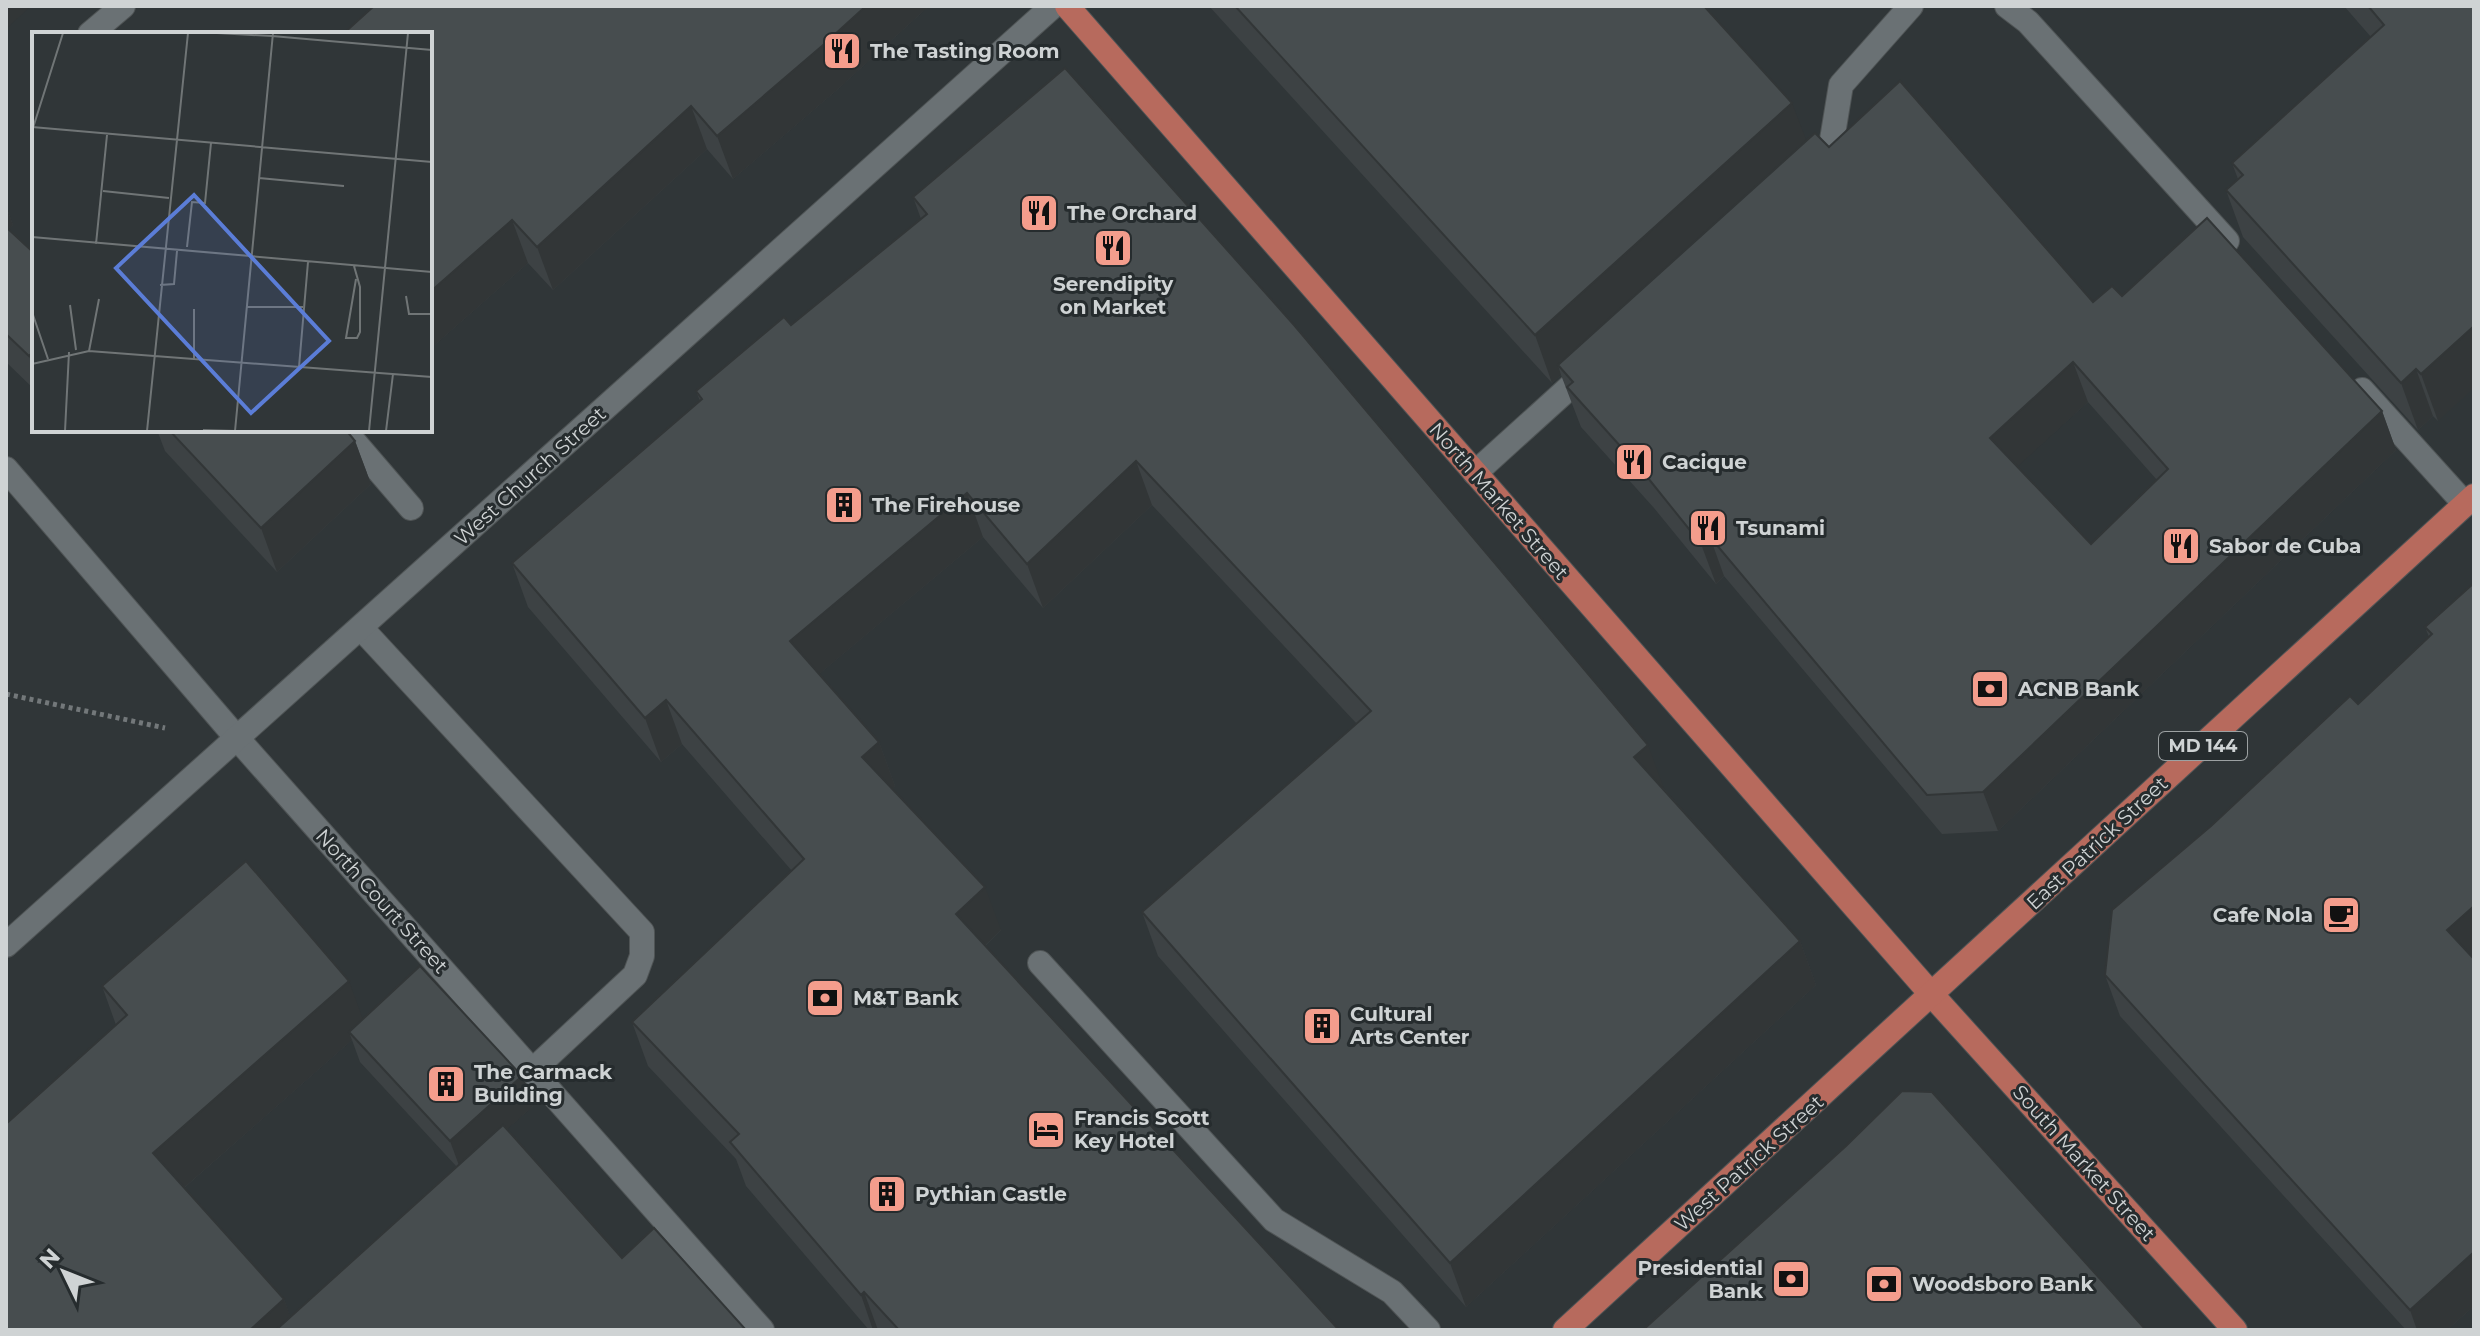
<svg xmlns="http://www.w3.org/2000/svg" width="2480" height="1336" font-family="Montserrat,sans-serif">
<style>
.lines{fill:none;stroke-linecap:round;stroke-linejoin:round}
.minor-casing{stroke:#4f5455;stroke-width:26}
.major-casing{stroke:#4f5455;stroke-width:26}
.path{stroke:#73787a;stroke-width:5;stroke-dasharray:4 4;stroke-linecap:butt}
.minor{stroke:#6a7174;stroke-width:24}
.major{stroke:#b76a5d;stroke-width:24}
.wall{fill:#3d4244;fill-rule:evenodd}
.shaded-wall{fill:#323637}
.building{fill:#474d4f;stroke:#323637;stroke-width:2;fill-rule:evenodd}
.labels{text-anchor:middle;stroke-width:6;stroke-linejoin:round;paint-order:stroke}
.shield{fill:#262c2e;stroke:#9ca1a2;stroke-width:2}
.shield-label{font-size:18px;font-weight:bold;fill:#cfd3d4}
.poi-label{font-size:20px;font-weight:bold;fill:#cfd3d4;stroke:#262c2e;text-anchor:start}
.street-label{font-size:20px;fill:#cfd3d4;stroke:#262c2e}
.inset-road{fill:none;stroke:#707576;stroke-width:2}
.view{fill:#5b7dd7;fill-opacity:0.15;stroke:#5b7dd7;stroke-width:4}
.inset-edge{fill:none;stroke:#cfd3d4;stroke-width:4}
</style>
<rect width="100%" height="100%" fill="#303638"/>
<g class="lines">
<g class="minor-casing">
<g id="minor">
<path d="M2007,6L2028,22L2227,241"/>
<path d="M90,34L123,6"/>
<path d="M1812,168L1830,152L1841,85L1911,6"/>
<path d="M2362,390L2465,504"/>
<path d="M344,430L411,508"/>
<path d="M6,469L236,737L762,1330"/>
<path d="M1475,473L1592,367"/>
<path d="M361,628L642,932V956L635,975L532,1071"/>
<path d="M6,945L1053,6"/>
<path d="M1040,963L1274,1220L1392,1292L1428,1330"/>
</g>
</g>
<g class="major-casing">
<g id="major">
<path d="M1067,6L1932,995L2235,1330"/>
<path d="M1565,1330L2474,496"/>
</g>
</g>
<path class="path" d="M6,694L165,728"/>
<use href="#minor" class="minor"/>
<use href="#major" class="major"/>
</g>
<g class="wall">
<path d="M374,6H929L838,89L733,179L707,149L553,290L528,263L430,349V34Z"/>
<path d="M1209,6H1704L1806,141L1829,147L2093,302L2122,296L2382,411L2396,450L1998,831L1942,834L1724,576L1716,584L1654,508L1581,427L1561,375L1552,383ZM2088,402L2157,480L2091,544L2017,466Z"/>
<path d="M2344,6H2474L2438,421L2433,416L2418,430L2243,237L2226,190L2238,179L2232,163L2371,37Z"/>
<path d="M913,197L1664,789L1800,941L1816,985L1466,1307L1158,956L1142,912L1357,724L1152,505L1043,608L983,537L819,674L879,742L895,786L892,788L1001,930L985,946L1339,1330H869L746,1186L736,1159L648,1066L632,1022L792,871L682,744L661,762L528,607L512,563L700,401L696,391L791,325L921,219Z"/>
<path d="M6,206L13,225L8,229L34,253V389L6,362Z"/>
<path d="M157,430H346L355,441L371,484L277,572L165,451Z"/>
<path d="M2474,583V1306L2447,1330H2406L2120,1016L2105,975L2211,826L2358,704L2429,637L2425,627Z"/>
<path d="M102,986L363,1019L533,1106L507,1129L622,1258L746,1330H6L116,1025ZM352,1040L360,1062L457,1167L290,1317L284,1299L184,1188Z"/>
</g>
<g class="shaded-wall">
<path d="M6,6H31L6,29Z"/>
<path d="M866,6H929L838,89L733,179L717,136Z"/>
<path d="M1792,103L1810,150L1558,365L1561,375L1552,383L1535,335Z"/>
<path d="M691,106L707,149L553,290L537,247Z"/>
<path d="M6,206L13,225L6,231Z"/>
<path d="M512,220L528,263L430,349V292Z"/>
<path d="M2474,326V388L2438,421L2421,374Z"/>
<path d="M34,351V368L29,356Z"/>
<path d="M2073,362L2088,402L2005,478L1990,438Z"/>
<path d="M2416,369L2433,416L2418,430L2401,383Z"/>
<path d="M2382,411L2396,450L1998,831L1983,792Z"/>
<path d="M355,441L371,484L277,572L261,528Z"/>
<path d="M1136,461L1152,505L1043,608L1027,564Z"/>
<path d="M967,493L983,537L806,685L790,641Z"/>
<path d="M1710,537L1724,576L1716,584L1701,544Z"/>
<path d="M666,700L682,744L661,762L645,718Z"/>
<path d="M879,742L895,786L878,801L862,757Z"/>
<path d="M1648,745L1664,789L1634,757Z"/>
<path d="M985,887L1001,930L972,958L956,914Z"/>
<path d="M2474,906V960L2447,930Z"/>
<path d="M1800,941L1816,985L1466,1307L1450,1263Z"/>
<path d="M349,981L366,1028L349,1032L352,1040L170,1200L153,1153Z"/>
<path d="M522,1076L533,1106L461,1171L450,1141Z"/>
<path d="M2474,1252V1306L2447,1330H2417L2410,1310Z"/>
<path d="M864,1292L878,1330H873L861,1295Z"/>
<path d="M284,1299L295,1330H250Z"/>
</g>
<g class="building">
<path d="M374,6H866L822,46L717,136L691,106L537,247L512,220L430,292V34H343Z"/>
<path d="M1235,6H1704L1792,103L1535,335Z"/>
<path d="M2368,6H2474V326L2421,374L2416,369L2401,383L2226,190L2243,175L2232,163L2384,25Z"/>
<path d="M1065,68L1294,325L1648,745L1634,757L1800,941L1450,1263L1142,912L1371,711L1136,461L1027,564L967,493L790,641L879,742L862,757L985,887L956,914L1339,1330H899L864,1292L861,1295L730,1142L739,1134L632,1022L804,859L666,700L645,718L512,563L702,399L696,391L784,317L791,325L927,214L913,197Z"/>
<path d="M1900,81L2093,302L2112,286L2122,296L2207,218L2382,411L1983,792L1927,795L1710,537L1701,544L1640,468L1567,387L1573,382L1558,365L1815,133L1829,147ZM2073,362L2168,469L2091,544L1990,438Z"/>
<path d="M6,227L34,253V351L29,356L6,334Z"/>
<path d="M169,430H346L355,441L261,528Z"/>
<path d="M2474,583V906L2447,930L2474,959V1252L2410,1310L2105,975L2112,910L2211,826L2350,696L2358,704L2432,634L2425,627Z"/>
<path d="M246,861L349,981L153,1153L284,1299L250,1330H6V1124L127,1015L102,986Z"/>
<path d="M420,966L522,1076L450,1141L349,1032Z"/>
<path d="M1902,1091L1932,1092L2146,1330H1643L1846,1146Z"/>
<path d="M503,1125L622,1258L654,1228L746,1330H276Z"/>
</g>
<defs>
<g id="restaurant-square" transform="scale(2)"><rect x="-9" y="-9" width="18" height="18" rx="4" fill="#f49d8c" stroke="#262c2e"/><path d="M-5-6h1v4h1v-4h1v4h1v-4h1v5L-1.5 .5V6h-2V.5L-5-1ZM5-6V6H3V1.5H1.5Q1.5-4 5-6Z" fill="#111"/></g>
<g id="building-square" transform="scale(2)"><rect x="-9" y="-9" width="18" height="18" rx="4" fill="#f49d8c" stroke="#262c2e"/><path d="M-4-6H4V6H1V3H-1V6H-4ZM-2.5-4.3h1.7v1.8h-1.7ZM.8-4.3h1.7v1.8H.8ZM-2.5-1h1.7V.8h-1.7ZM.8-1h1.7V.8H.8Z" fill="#111"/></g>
<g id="bank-square" transform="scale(2)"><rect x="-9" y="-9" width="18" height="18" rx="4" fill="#f49d8c" stroke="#262c2e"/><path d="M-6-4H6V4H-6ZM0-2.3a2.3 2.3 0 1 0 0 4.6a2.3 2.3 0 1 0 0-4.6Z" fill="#111"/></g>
<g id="cafe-square" transform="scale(2)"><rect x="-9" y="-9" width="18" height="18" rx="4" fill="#f49d8c" stroke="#262c2e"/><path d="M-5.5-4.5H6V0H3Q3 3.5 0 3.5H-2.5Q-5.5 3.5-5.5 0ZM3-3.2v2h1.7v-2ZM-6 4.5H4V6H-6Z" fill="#111"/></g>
<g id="hotel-square" transform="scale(2)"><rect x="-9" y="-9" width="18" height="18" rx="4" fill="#f49d8c" stroke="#262c2e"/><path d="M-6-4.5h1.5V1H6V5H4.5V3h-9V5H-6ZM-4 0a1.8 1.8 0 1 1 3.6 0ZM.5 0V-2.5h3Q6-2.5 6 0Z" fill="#111"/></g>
</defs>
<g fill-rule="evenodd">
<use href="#restaurant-square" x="842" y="51"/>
<use href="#restaurant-square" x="1039" y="213"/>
<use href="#restaurant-square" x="1113" y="248"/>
<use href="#restaurant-square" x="1634" y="462"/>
<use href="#building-square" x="844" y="505"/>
<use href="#restaurant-square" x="1708" y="528"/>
<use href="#restaurant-square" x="2181" y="546"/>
<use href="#bank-square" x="1990" y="689"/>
<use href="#cafe-square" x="2341" y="915"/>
<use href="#bank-square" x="825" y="998"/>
<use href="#building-square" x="1322" y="1026"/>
<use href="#building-square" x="446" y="1084"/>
<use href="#hotel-square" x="1046" y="1130"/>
<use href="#building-square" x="887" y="1194"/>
<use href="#bank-square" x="1791" y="1279"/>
<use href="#bank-square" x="1884" y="1284"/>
</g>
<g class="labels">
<rect class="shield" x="2159" y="732" width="88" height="28" rx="6"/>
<g class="shield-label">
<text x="2203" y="752">MD 144</text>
</g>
<g class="poi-label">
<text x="870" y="58">The Tasting Room</text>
<text x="1067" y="220">The Orchard</text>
<text x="1113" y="291" text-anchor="middle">Serendipity<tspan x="1113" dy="23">on Market</tspan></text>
<text x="1662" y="469">Cacique</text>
<text x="872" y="512">The Firehouse</text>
<text x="1736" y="535">Tsunami</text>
<text x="2209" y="553">Sabor de Cuba</text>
<text x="2018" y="696">ACNB Bank</text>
<text x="2313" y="922" text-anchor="end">Cafe Nola</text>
<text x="853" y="1005">M&amp;T Bank</text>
<text x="1350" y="1021">Cultural<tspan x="1350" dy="23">Arts Center</tspan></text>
<text x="474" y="1079">The Carmack<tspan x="474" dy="23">Building</tspan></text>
<text x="1074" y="1125">Francis Scott<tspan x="1074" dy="23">Key Hotel</tspan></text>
<text x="915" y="1201">Pythian Castle</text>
<text x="1763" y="1275" text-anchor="end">Presidential<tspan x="1763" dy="23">Bank</tspan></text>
<text x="1912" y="1291">Woodsboro Bank</text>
</g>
<g class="street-label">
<text transform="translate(530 476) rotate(-42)" y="7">West Church Street</text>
<text transform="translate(1499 501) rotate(49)" y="7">North Market Street</text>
<text transform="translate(2097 843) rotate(-43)" y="7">East Patrick Street</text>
<text transform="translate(382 901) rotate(48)" y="7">North Court Street</text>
<text transform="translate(1749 1163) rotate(-42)" y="7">West Patrick Street</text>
<text transform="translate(2084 1163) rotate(48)" y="7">South Market Street</text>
</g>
</g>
<g transform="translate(32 32)">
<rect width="400" height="400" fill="#303638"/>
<path class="inset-road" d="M185,1L240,4M240,4L400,18M0,95L400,130M0,99L31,1M227,146L312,154M71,159L137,166M0,205L400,240M64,212L75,103M155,215L160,170L173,171L179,111M322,234L328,255V300L325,306H314L324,247M128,253L142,252L145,219M374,264L377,282H400M38,273L44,318M215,275H271M0,280L16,327M57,319L67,267M162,327V277M0,332L57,319L400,345M267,335L276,230M171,398L203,399M33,399L37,320M115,399L156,1M203,399L241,1M337,399L376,1M354,399L361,342"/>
<path class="view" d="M162,163L297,309L219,381L84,236Z"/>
<rect width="400" height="400" class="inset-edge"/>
</g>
<rect width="2480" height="1336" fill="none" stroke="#cfd3d4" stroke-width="16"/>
<g transform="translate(64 1272) rotate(313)" stroke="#262c2e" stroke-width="6" paint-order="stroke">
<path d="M0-6L14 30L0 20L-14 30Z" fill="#cfd3d4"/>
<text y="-12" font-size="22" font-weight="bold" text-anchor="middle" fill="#cfd3d4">N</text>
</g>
</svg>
